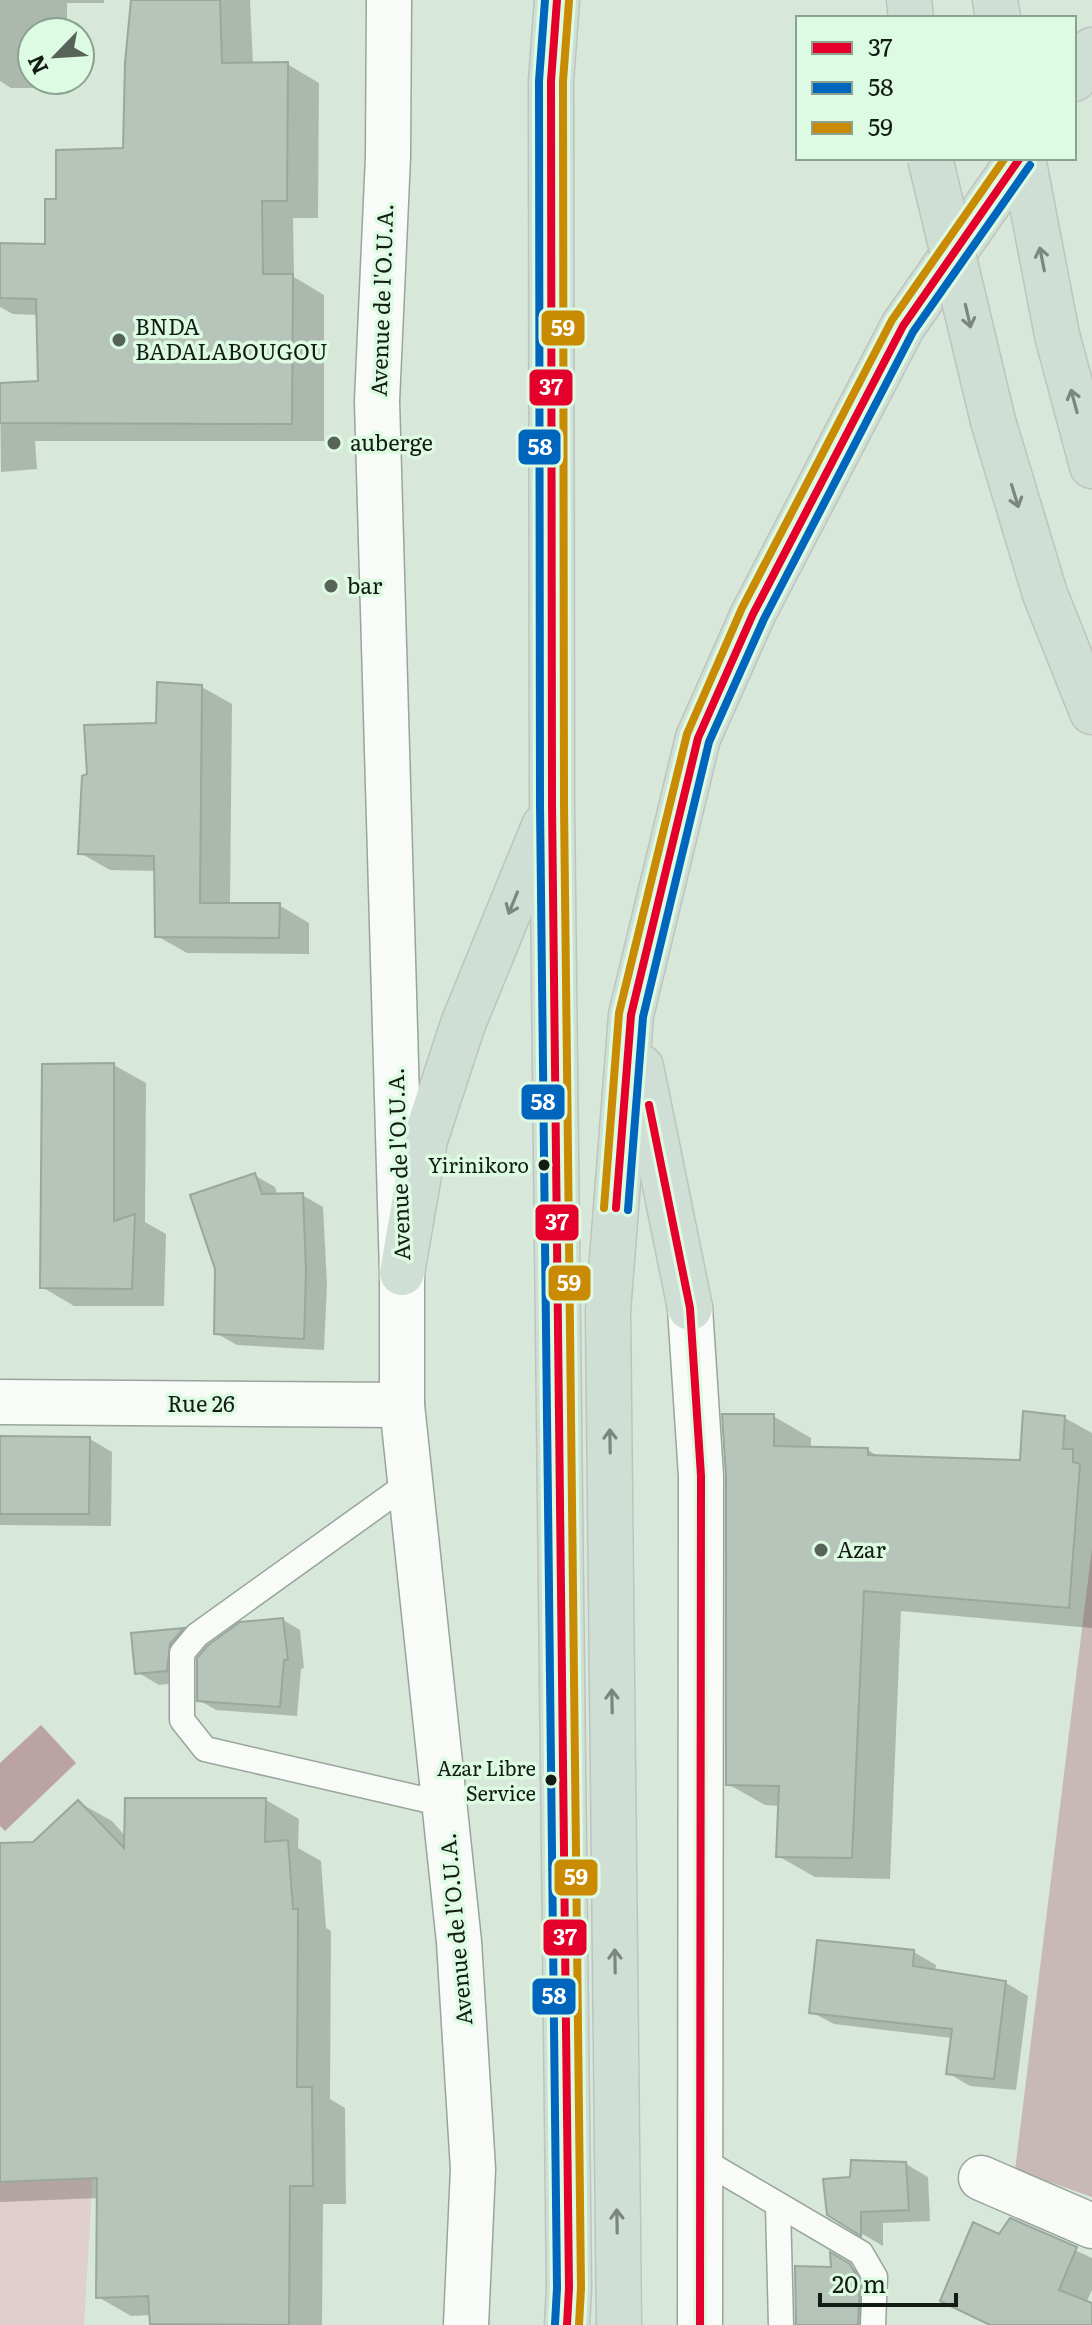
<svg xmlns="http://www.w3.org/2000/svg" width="1092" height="2325" font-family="Literata,serif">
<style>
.green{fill:#e0cfcc}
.forest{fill:#c9b9b6}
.water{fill:#bba3a3}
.shadow{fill:#0003}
.building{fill:#b7c4b9;stroke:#9aa79d;stroke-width:2}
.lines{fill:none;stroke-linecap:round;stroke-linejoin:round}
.service-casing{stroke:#99a59b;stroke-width:27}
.minor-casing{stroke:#99a59b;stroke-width:47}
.trunk-casing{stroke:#bdc4be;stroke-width:47}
.service{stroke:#f9fbf9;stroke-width:24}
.minor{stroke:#f9fbf9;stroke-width:44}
.trunk{stroke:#d0dfd5;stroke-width:44}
.trunk-bridge-casing{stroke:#bdc4be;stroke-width:47;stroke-linecap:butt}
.trunk-bridge{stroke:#d0dfd5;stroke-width:44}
.bus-1-casing{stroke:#ddfbe2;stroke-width:14}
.bus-2-casing{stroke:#ddfbe2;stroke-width:14}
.bus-3-casing{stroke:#ddfbe2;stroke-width:14}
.bus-1{stroke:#e4002b;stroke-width:8}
.bus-2{stroke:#0065bd;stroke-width:8}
.bus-3{stroke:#c98a04;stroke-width:8}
.oneway{stroke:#7a877e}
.poi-dot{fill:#576359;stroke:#ddfbe2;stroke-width:3}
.bus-dot{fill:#121c14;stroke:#ddfbe2;stroke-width:3}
.labels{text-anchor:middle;stroke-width:7;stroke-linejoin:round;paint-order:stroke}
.bus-label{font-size:20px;fill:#121c14;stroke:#ddfbe2;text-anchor:end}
.street-label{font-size:22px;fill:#121c14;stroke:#ddfbe2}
.poi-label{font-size:22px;fill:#121c14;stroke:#ddfbe2;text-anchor:start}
.line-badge{stroke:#ddfbe2;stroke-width:3}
.badge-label{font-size:22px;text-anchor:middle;font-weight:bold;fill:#fff}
</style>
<rect width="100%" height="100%" fill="#d7e7da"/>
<path class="green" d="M0,1894L109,1896L84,2325H0Z"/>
<path class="forest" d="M1092,1548V2197L1015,2170Z"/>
<path class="water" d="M41,1725L76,1763L5,1831L0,1826V1763Z"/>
<g class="shadow">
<path d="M0,0H104V3H67V32H32V80H68V88H11L0,81Z"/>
<path d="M132,0H250L253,64H287L319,83L318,218H293L294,277L324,295V441H35L37,469L1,472L0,385L40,383L39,315L13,314L0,307V245L47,246L59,201L125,150Z"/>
<path d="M202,687L232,704L230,905H279L309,923V954L187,953L157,936L156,871L110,870L80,853L158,725Z"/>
<path d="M114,1065L146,1083L145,1222L166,1234L164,1306H74L42,1287Z"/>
<path d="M254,1175L275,1187L278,1196L302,1195L323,1207L327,1284L324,1350L237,1345L216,1333L217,1269Z"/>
<path d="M773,1416L811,1438V1449L868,1450L881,1458L1021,1462L1065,1418L1092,1433V1628L901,1611L890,1879L815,1877L778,1856L780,1806L765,1805L728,1784Z"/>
<path d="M0,1438L90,1439L112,1452L111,1526L0,1525Z"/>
<path d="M283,1620L300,1630L304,1668L301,1669L297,1716L216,1710L199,1700Z"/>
<path d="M183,1630L204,1642L192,1657L189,1682L159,1685L137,1672L133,1634Z"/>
<path d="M266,1800L299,1819L298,1848L321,1861L326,1928L331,1931L330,2099L345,2108L346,2204H323L322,2325H156L152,2323L151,2315L131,2316L98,2297L99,2198L0,2202V1845L34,1844L78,1802L112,1821L126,1837Z"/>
<path d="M819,1942L914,1952L936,1965L935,1972L1006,1983L1028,1996L1016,2090L970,2086L948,2073L952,2038L834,2024L811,2012Z"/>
<path d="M906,2164L928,2177L930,2221L883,2223V2246L828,2214L852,2179Z"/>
<path d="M1010,2220L1092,2258V2290L1086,2303L1092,2306V2325H989L942,2300L1000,2236Z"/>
<path d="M832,2256L861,2273L870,2288L869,2325H798L833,2269Z"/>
</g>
<g class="building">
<path d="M131,0H220L222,63L288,62L287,201H262L263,274H293L292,424L0,423V383L38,381L36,299L0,298V243L45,244V199H56V150L123,148L125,63Z"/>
<path d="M157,682L202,685L200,903H280L279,938L155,937L154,856L78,854L82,776L87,774L84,725L156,723Z"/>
<path d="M114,1063V1221L135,1214L132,1289L40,1288L42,1064Z"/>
<path d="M255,1173L262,1194L303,1193L306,1271L304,1339L214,1334L215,1269L190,1195Z"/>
<path d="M1023,1411L1065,1416L1063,1449H1073V1462L1080,1464L1069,1608L864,1591L852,1858L776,1857L779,1786L726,1785V1476L722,1414H774V1446L868,1448V1455L1020,1460Z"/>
<path d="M0,1436L90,1437L89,1514H0Z"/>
<path d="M283,1618L288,1660H284L280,1707L197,1701V1658L207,1646L240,1622Z"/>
<path d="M184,1628L170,1644L167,1671L135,1674L131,1633Z"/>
<path d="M125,1798H266L265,1842L288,1840L293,1909H298L297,2087H312L313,2186H290L289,2325L150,2324L148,2296L96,2298L97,2178L0,2182V1843L33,1842L78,1800L124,1848Z"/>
<path d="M817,1940L914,1950L913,1966L1006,1981L994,2079L946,2074L952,2029L809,2013Z"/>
<path d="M851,2160L906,2162L909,2210L861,2212V2236L827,2215L823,2179L850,2177Z"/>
<path d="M1010,2218L1077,2247L1059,2290L1092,2303V2325H990L940,2301L973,2222L999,2234Z"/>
<path d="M830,2252L850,2264L860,2281L858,2325H796L795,2266L831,2267Z"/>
</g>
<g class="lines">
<g class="service-casing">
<g id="service">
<path d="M410,1482L197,1635L182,1653V1720L205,1749L444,1804"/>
<path d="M699,2158L861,2253L875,2277L873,2325"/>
<path d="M778,2205L781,2325"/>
</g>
</g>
<g class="minor-casing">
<g id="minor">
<path d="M389,0L388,157L377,401L402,1273V1405L459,1942L473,2169L466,2325"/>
<path d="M690,1308L701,1476L700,2325"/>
<path d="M0,1402L402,1405"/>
<path d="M981,2178L1092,2226"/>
</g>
</g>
<g class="trunk-casing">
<g id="trunk">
<path d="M557,0L551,81L552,805L569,2288L567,2325"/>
<path d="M909,0L911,18"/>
<path d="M995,0L998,18"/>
<path d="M1074,79L1092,50"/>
<path d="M1023,158L1057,335L1092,466"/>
<path d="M993,421L1045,594L1092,712"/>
<path d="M641,1067L690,1308"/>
<path d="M402,1273L425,1140L463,1024L544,826"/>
<path d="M619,2325L608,1311L631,1015L698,738L753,614L903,326L1020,158"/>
</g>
</g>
<use href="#service" class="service"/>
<use href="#minor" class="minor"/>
<use href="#trunk" class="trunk"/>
<g class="trunk-bridge-casing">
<path id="trunk-bridge" d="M930,158L993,421"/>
</g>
<use href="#trunk-bridge" class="trunk-bridge"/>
<g class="bus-1-casing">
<g id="bus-1">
<path d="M557,0L551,81L552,805L569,2288L567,2325"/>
<path d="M649,1105L690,1308L701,1476L700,2325"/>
<path d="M616,1208L631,1015L698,738L753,614L903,326L1020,158"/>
</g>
</g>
<g class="bus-2-casing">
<g id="bus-2">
<path d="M545,0L539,81L540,805L557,2288L555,2324"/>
<path d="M628,1210L643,1017L709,742L764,619L913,332L1030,165"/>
</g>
</g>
<g class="bus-3-casing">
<g id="bus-3">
<path d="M569,1L563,81L564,805L581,2288L579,2325"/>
<path d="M604,1208L619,1013L687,734L742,608L892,320L1005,158"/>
</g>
</g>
<use href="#bus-1" class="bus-1"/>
<use href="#bus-2" class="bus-2"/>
<use href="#bus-3" class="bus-3"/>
</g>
<defs><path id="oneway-shaft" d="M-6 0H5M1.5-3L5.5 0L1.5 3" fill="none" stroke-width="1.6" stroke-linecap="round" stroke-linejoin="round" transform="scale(2)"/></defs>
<g class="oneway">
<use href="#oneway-shaft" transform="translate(1042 259) rotate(-101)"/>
<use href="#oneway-shaft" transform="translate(968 316) rotate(77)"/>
<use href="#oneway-shaft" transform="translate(1074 401) rotate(-105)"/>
<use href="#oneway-shaft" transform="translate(1015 496) rotate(73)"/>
<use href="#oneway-shaft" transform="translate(513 903) rotate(112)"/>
<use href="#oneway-shaft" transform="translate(610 1441) rotate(-91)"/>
<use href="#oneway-shaft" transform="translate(612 1701) rotate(-91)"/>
<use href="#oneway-shaft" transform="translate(615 1961) rotate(-91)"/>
<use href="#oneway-shaft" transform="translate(617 2221) rotate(-91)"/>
</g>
<g class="poi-dot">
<circle cx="119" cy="340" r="8"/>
<circle cx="334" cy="443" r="8"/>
<circle cx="331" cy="586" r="8"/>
<circle cx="821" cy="1550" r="8"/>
</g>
<g class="bus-dot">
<circle cx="544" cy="1165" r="7"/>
<circle cx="551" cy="1780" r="7"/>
</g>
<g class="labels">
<g class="bus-label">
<text x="529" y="1173">Yirinikoro</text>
<text x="536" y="1776">Azar Libre<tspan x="536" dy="25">Service</tspan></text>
</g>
<g class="street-label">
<text transform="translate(382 300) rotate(-88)" y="8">Avenue de l'O.U.A.</text>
<text transform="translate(399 1164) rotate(-92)" y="8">Avenue de l'O.U.A.</text>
<text x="201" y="1412">Rue 26</text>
<text transform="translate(456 1929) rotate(-95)" y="8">Avenue de l'O.U.A.</text>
</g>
<g class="poi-label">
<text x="135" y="335">BNDA<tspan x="135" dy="25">BADALABOUGOU</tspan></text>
<text x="350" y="451">auberge</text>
<text x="347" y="594">bar</text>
<text x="837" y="1558">Azar</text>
</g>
</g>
<g class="line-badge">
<rect x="540" y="309" width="46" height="38" rx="8" fill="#c98a04"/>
<rect x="528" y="368" width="46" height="39" rx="8" fill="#e4002b"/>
<rect x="517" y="428" width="45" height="38" rx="8" fill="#0065bd"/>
<rect x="520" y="1083" width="46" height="38" rx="8" fill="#0065bd"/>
<rect x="534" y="1203" width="46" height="39" rx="8" fill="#e4002b"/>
<rect x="547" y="1264" width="45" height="38" rx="8" fill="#c98a04"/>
<rect x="553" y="1858" width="46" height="39" rx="8" fill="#c98a04"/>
<rect x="542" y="1918" width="46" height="39" rx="8" fill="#e4002b"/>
<rect x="531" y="1977" width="46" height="39" rx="8" fill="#0065bd"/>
</g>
<g class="badge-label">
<text x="563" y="336">59</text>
<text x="551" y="395">37</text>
<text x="540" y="455">58</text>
<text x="543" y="1110">58</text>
<text x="557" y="1230">37</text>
<text x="569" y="1291">59</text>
<text x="576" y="1885">59</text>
<text x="565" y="1945">37</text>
<text x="554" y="2004">58</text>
</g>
<rect x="796" y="16" width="280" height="144" fill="#ddfbe2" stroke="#8ca290" stroke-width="2"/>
<rect x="812" y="42" width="40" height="12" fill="#e4002b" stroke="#8ca290" stroke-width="2"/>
<text x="868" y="56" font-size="24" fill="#121c14">37</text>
<rect x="812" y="82" width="40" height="12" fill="#0065bd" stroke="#8ca290" stroke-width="2"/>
<text x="868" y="96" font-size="24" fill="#121c14">58</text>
<rect x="812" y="122" width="40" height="12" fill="#c98a04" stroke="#8ca290" stroke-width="2"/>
<text x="868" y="136" font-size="24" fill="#121c14">59</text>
<g transform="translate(56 56) rotate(245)"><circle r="38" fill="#ddfbe2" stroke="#8ca290" stroke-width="2"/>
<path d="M0-6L14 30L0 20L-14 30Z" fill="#576359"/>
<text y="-12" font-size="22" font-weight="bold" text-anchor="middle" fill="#121c14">N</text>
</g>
<path d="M820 2293v12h136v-12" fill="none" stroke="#121c14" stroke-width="4"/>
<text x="832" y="2293" font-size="24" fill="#121c14" stroke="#ddfbe2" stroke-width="6" paint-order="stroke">20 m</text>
</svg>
